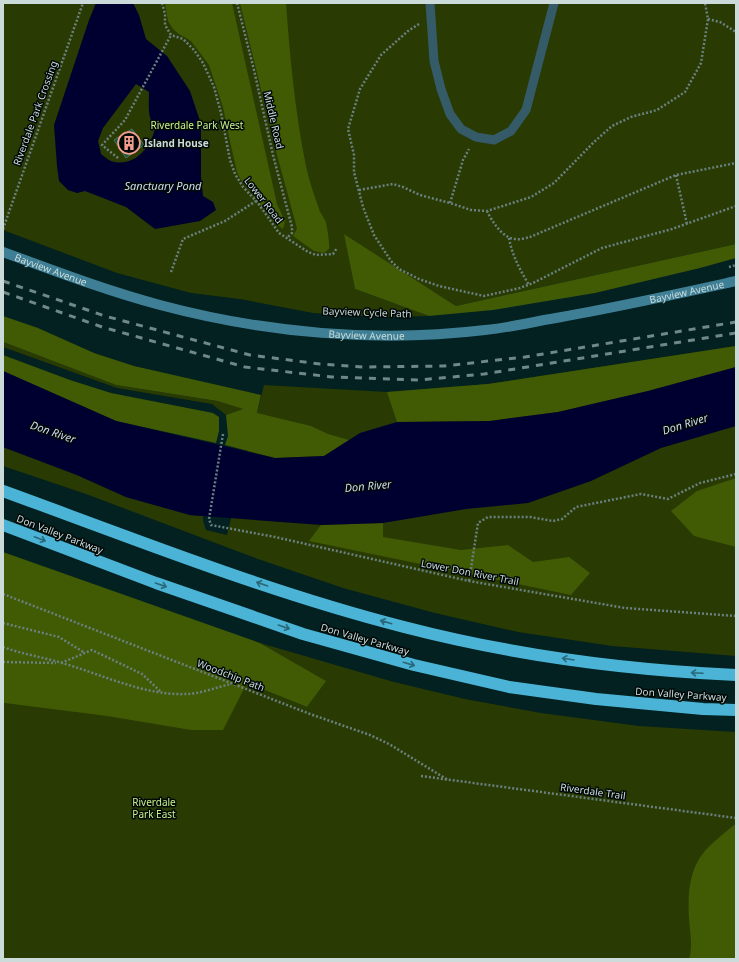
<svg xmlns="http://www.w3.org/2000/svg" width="739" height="962" font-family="'Noto Sans',sans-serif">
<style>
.green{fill:#293a03}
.forest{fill:#415a04}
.water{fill:#000030;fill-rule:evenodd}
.building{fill:#0f5636;stroke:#5b7465}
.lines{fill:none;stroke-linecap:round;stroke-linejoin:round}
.path{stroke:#6a8180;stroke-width:2.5;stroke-dasharray:2 2;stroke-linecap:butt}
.lane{stroke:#355b69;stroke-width:9}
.secondary{stroke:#3f7f95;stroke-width:10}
.highway{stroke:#4bb4d6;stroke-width:12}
.rail{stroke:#708887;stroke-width:3;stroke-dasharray:7 7;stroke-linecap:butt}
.oneway{stroke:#2a6779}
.labels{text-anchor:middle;stroke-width:3;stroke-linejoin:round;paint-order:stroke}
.street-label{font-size:10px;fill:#cadbda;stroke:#010908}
.park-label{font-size:10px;fill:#c9f18a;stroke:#010908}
.poi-label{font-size:10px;font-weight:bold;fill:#cadbda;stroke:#010908;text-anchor:start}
.water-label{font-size:11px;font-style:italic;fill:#cfdced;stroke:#010908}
</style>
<rect width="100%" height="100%" fill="#022120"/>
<g class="green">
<path d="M3,3H736V244L456,306L345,235L355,289L429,316L381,317L313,313L240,299L191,293L117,273L3,230Z"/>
<path d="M3,342L116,385L217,401L244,409L226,415L212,404L117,388L3,347Z"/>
<path d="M736,346V656L612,646L518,632L435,613L343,588L258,559L86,494L3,466V447L77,475L126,497L190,515L203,516V521L206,530L227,535L264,385L387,392L488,384Z"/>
<path d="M3,586L12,588L307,707L325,681L260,643L394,682L465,699L541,713L639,726L736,732V959H3Z"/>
</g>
<g class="forest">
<path d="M165,3H232L277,204L285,221L283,229L275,223L241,180L237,172L229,137L223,107L209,65L191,41L179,34L173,29L168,21Z"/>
<path d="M240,3H286C290,57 295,112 306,166C309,180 314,195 319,209C320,213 323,216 325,220C327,224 330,245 329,249L324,253L314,251L293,236L297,229L295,221L277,155Z"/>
<path d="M344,234L456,306L736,244V258L700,268L595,293L493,310L429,316L355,289Z"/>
<path d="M3,316L38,328L94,353L134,366L261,395L257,413L311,426L328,434L349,440L324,456L275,458L225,445L228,436L226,415L243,409L217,401L116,385L3,342Z"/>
<path d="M736,346V367L648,391L558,412L490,421L397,422L387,392L488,384Z"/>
<path d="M3,355L70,380L111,393L213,413L219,417V431L216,443L116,421L3,371Z"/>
<path d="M736,478V547L694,536L671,511L697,491Z"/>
<path d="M383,523V537L461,550L508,545L533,562L569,557L590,573L571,595L309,541L321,525Z"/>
<path d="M3,552L260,643L326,681L307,707L247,683L223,730H191L107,716L5,703L3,702Z"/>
<path d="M734,825H736V959H689C693,947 690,932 689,919C688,899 688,877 699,859C707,846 722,835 734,825Z"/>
</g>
<g class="water">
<path d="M96,3H133L139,15L146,39L167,56L190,91L201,124V177L203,196L213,202L216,210L200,221L155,229L126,207L85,191L77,193L68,190L59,181L57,166L54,125L89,20ZM136,84L149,92C149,105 147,117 155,128C151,147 135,166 115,162C110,162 105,157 101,154L98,141L103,128Z"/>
<path d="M736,367V426L661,448L591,481L528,503L466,509L383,523L321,525L190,515L126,497L77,475L3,447V371L116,421L275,458L324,456L360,433L397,422L490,421L558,412L648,391Z"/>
</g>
<path class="building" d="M132,129L144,145L126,158L114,140L120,136L123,141L130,136L127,132Z"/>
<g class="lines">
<g class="path">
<path d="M162,3L165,14V25L171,35L183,39L194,50L203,63L214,87L221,113L230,160L235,174L243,187L258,203L279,233L308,252L316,255L333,254L337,248"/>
<path d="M237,3L254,70L273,155L292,227V233L287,238"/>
<path d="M708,19L720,22L736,32"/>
<path d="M419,24L408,31L381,55L360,89L348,129L354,155V172L363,207L374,235L391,261L399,269L419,279L439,286L484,296L520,288L533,283L602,248L672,229L736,206"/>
<path d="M118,158L102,145L125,120L171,35"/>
<path d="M676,175L687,224"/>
<path d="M359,190L393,184L403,187L420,195L450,203L471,210L487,211L531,197L554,183L594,142L612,126L631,117L657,110L685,92L701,63L708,19L705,3"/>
<path d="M450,203L463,160L469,149"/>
<path d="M487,211C492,221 502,238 515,239C520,240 526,238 530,237L676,175L736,163"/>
<path d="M3,229L83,3"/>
<path d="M509,238C512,255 520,270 529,285"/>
<path d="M729,267L736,265"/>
<path d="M171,272L183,239L225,221L256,201"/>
<path d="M223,434L209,519L211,525L275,537L469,581L625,608L736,616"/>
<path d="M469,581L478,523L488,517H530L553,521L562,519L576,507L641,494L668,499L700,483L736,474"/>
<path d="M3,594L310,714L370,735L389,744L448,780"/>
<path d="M3,623L59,637L85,653"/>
<path d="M3,647C22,654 42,657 62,663C101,674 145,696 186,694C200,694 217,687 231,684"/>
<path d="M3,662L56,663"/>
<path d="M61,663L92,650L142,674L161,692"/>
<path d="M421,776L736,818"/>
</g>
<path class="lane" d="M430,3L434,61L441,89L450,114L461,129L476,137L494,140L511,131L526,110L554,3"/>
<path class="secondary" id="s1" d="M3,252C55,271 107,291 160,305C265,333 377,343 485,330C505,328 525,324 544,320C609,309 672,295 736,281"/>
<g class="highway">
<path d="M3,491C135,539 267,592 404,627C512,655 624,670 736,675"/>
<path d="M3,525L156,583L303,634L414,665L509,687L596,699L703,709L736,710"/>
</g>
<g class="rail">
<path d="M3,281L105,316L250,355L320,364L364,367L444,366L525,357L736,322"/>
<path d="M3,292L102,327L245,367L332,377L419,380L484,374L736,333"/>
</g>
</g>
<defs><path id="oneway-shaft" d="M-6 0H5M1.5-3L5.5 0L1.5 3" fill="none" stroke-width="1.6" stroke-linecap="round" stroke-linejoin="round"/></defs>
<g class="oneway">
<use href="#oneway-shaft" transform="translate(40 539) rotate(21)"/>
<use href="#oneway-shaft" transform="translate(262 584) rotate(-161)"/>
<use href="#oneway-shaft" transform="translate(161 585) rotate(19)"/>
<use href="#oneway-shaft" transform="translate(386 622) rotate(-164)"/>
<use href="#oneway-shaft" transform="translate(284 627) rotate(19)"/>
<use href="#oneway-shaft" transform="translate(568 659) rotate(-171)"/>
<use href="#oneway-shaft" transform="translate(409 664) rotate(16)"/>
<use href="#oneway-shaft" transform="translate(697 673) rotate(-177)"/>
</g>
<defs>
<g id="building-ring" transform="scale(1.15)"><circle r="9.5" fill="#010908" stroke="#f59d8f" stroke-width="1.5"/><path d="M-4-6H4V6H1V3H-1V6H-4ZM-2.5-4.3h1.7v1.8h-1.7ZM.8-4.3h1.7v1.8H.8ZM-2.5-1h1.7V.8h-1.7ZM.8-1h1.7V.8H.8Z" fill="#f59d8f"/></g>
</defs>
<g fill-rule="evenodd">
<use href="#building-ring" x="129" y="143"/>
</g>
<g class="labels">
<g class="street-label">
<text transform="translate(35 113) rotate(-70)" y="4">Riverdale Park Crossing</text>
<text transform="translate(274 120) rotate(77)" y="4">Middle Road</text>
<text transform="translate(264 200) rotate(52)" y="4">Lower Road</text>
<text dy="4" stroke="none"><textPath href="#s1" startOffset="51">Bayview Avenue</textPath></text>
<text dy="4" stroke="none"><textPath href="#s1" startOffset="699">Bayview Avenue</textPath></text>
<text transform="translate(367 312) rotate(2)" y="4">Bayview Cycle Path</text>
<text dy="4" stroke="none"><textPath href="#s1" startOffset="375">Bayview Avenue</textPath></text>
<text transform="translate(60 534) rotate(21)" y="4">Don Valley Parkway</text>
<text transform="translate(470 572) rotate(11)" y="4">Lower Don River Trail</text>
<text transform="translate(365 639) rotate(16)" y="4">Don Valley Parkway</text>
<text transform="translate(231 675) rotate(21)" y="4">Woodchip Path</text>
<text transform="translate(681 694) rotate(4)" y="4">Don Valley Parkway</text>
<text transform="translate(593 791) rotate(8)" y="4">Riverdale Trail</text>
</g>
<g class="park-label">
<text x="197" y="129">Riverdale Park West</text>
<text x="154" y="806">Riverdale<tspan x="154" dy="12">Park East</tspan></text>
</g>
<g class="poi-label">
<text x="144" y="147">Island House</text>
</g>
<g class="water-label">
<text x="163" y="190">Sanctuary Pond</text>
<text transform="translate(685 424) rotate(-17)" y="4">Don River</text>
<text transform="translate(53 432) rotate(19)" y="4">Don River</text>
<text transform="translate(368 486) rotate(-5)" y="4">Don River</text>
</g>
</g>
<rect width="739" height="962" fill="none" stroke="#cadbda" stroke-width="8"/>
</svg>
